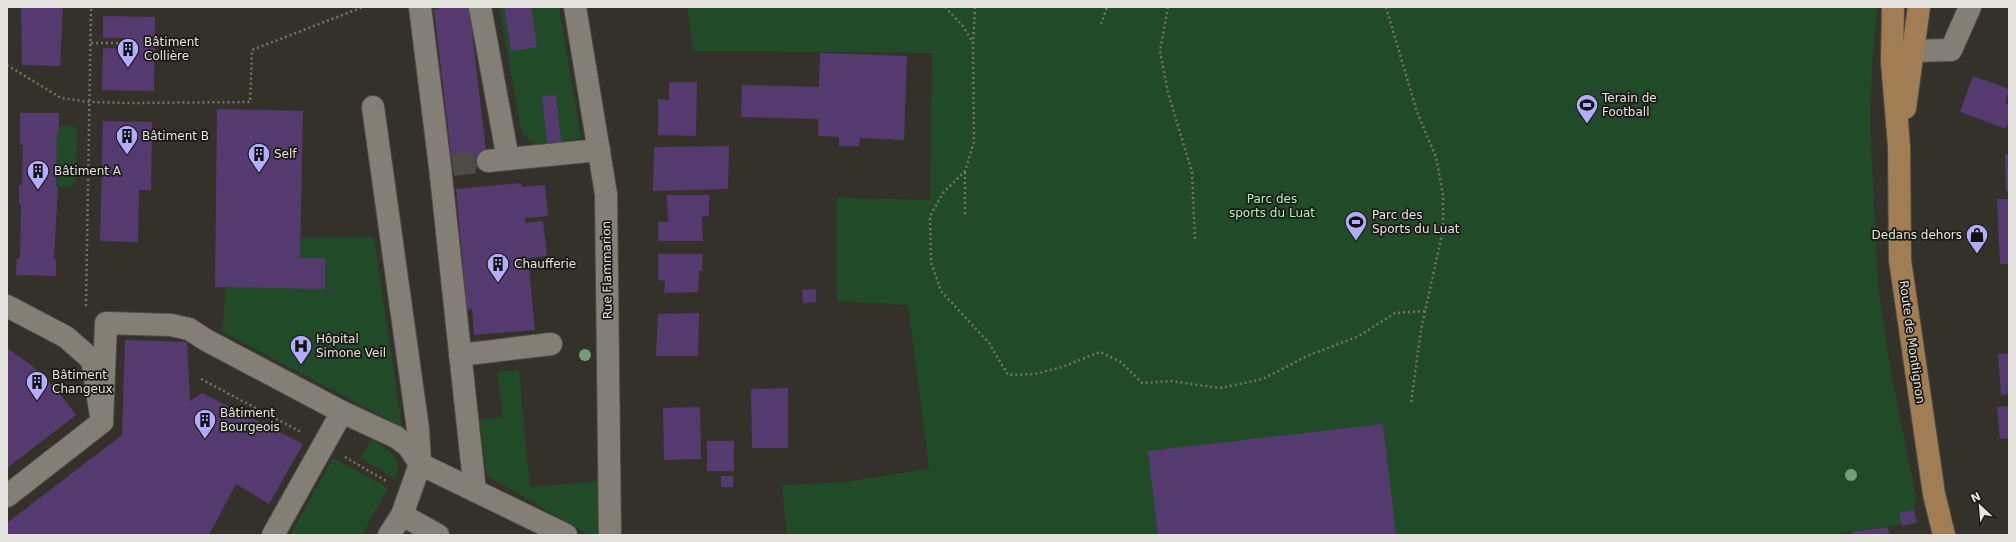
<svg xmlns="http://www.w3.org/2000/svg" width="2016" height="542" font-family="'DejaVu Sans',sans-serif">
<style>
.green{fill:#214a29}
.building{fill:#553a70}
.lines{fill:none;stroke-linecap:round;stroke-linejoin:round}
.minor-tunnel{stroke:#4f4c45;stroke-width:22;stroke-dasharray:22 11;stroke-linecap:butt}
.minor-casing{stroke:#504e47;stroke-width:24}
.major-casing{stroke:#504e47;stroke-width:24}
.path{stroke:#75726c;stroke-width:2.5;stroke-dasharray:2 3;stroke-linecap:butt}
.minor{stroke:#837f77;stroke-width:22}
.major{stroke:#a17d53;stroke-width:22}
.tree{fill:#739e75}
.labels{text-anchor:middle;stroke-width:3.5;stroke-linejoin:round;paint-order:stroke}
.poi-label{font-size:12px;fill:#e5e3de;stroke:#1b1916;text-anchor:start}
.park-label{font-size:12px;fill:#a6f7b3;stroke:#1b1916}
.street-label{font-size:12px;fill:#e5e3de;stroke:#1b1916}
</style>
<rect width="100%" height="100%" fill="#34312a"/>
<g class="green">
<path d="M499,7H559L581,138C570,140 544,147 534,143C527,140 524,134 521,129Z"/>
<path d="M687,7H1878L1873,49L1870,121L1878,284L1891,373L1916,497L1914,510L1917,523L1823,535H787L782,485L844,482L929,469L908,305L837,301V198L930,200L932,53L693,51Z"/>
<path d="M59,126H73L77,129L76,180L71,186L56,187L57,132H59Z"/>
<path d="M374,237L402,427L223,332L225,287L325,289V258H300L301,238Z"/>
<path d="M519,370L530,487L598,481L599,535H589L486,475L480,419L503,417L497,372Z"/>
<path d="M371,440C387,449 405,457 395,479L361,458Z"/>
<path d="M333,458L388,488L362,535H290Z"/>
</g>
<g class="building">
<path d="M21,7H63L60,66L22,65Z"/>
<path d="M453,7H469L488,167L453,171L434,9Z"/>
<path d="M504,7H531L537,47L511,51Z"/>
<path d="M103,16L155,17L154,91L102,90L103,48L128,49V38H103Z"/>
<path d="M820,53L907,56L904,140L860,138L859,146H839V137L818,136V119L741,117L742,85L819,87Z"/>
<path d="M1973,76L2009,89L2005,103L2009,105V120L2006,129L1960,112Z"/>
<path d="M669,82H697L696,136L658,135V99L669,100Z"/>
<path d="M556,95L561,142L547,143L542,96Z"/>
<path d="M217,109L303,111L300,258H325V289L215,287Z"/>
<path d="M20,113H59V132H57L56,187H58L54,259H56V276L16,275L17,258H20L21,204H19V185H22L23,145L20,144Z"/>
<path d="M103,121L152,122L151,190H139L138,242L100,241Z"/>
<path d="M729,146L728,189L653,191L654,147Z"/>
<path d="M2005,154H2009V191H2006Z"/>
<path d="M521,183L522,187L545,185L548,216L525,218V223L543,221L547,256L528,258L535,330L474,335L472,309L467,310L456,189Z"/>
<path d="M667,195H709V216L702,217L703,241H658V222H668Z"/>
<path d="M1997,199H2009V264H2000Z"/>
<path d="M658,254H703L702,271H699L698,292L664,293L665,281L658,280Z"/>
<path d="M816,289V302L803,303L802,290Z"/>
<path d="M699,313L698,356H656L658,314Z"/>
<path d="M125,340L187,342L190,401L202,393L303,444L269,504L236,484L209,535H7V523L122,435Z"/>
<path d="M7,348L31,365L56,389L76,415L7,468Z"/>
<path d="M2009,353V394L2001,395L1998,354Z"/>
<path d="M788,388V448H752L751,389Z"/>
<path d="M2009,406V438L2000,439L1997,407Z"/>
<path d="M700,407L701,459L664,460L663,408Z"/>
<path d="M1383,424L1396,535H1158L1148,451Z"/>
<rect x="707" y="441" width="27" height="30"/>
<rect x="721" y="476" width="12" height="11"/>
<path d="M1914,510L1917,523L1902,526L1899,513Z"/>
<path d="M1888,527L1889,535H1852L1851,532Z"/>
</g>
<g class="lines">
<path class="minor-tunnel" d="M453,165L488,161"/>
<g class="minor-casing">
<g id="minor">
<path d="M420,7L440,167L475,491"/>
<path d="M480,7L508,159"/>
<path d="M575,7L606,194L610,535"/>
<path d="M1912,51L1951,50L1970,7"/>
<path d="M373,107L418,429L420,464L402,515L389,535"/>
<path d="M488,161L599,150"/>
<path d="M7,306L66,337L92,360L102,422L7,496"/>
<path d="M460,355L551,344"/>
<path d="M102,422L106,323L171,325L189,329L206,340L342,412L396,437L408,446L420,464L566,535"/>
<path d="M402,515L438,535"/>
<path d="M273,535L342,412"/>
</g>
</g>
<g class="major-casing">
<g id="major">
<path d="M1893,7L1892,62L1899,146L1900,260L1934,494L1944,535"/>
<path d="M1905,108L1919,7"/>
</g>
</g>
<g class="path">
<path d="M945,7L963,26L973,43"/>
<path d="M975,7L973,44L974,142L965,171L943,193L930,216L931,262L941,291L989,343L1008,375L1035,374L1062,367L1100,352L1121,362L1142,383L1171,381L1220,388L1263,379L1307,356L1359,336L1395,313L1425,311"/>
<path d="M1168,7L1160,51L1168,93L1192,172L1195,240"/>
<path d="M1386,7L1417,112L1436,157L1443,195V230L1421,330L1411,403"/>
<path d="M1101,24L1107,7"/>
<path d="M91,43H124"/>
<path d="M7,65L61,98L90,102L130,103L250,102L252,50L363,7"/>
<path d="M965,172V216"/>
<path d="M86,306L91,7"/>
<path d="M201,379L301,432"/>
<path d="M345,457L388,482"/>
</g>
<use href="#minor" class="minor"/>
<use href="#major" class="major"/>
</g>
<g class="tree">
<circle cx="585" cy="355" r="6"/>
<circle cx="1851" cy="475" r="6"/>
</g>
<defs>
<g id="building-pin" transform="scale(1.15)"><path d="M0 17L-7.5 6A9.5 9.5 0 1 1 7.5 6Z" fill="#b2adfa" stroke="#1b1916"/><path d="M-4-6H4V6H1V3H-1V6H-4ZM-2.5-4.3h1.7v1.8h-1.7ZM.8-4.3h1.7v1.8H.8ZM-2.5-1h1.7V.8h-1.7ZM.8-1h1.7V.8H.8Z" fill="#111"/></g>
<g id="stadium-pin" transform="scale(1.15)"><path d="M0 17L-7.5 6A9.5 9.5 0 1 1 7.5 6Z" fill="#b2adfa" stroke="#1b1916"/><path d="M0-5a6.5 5 0 1 0 0 10a6.5 5 0 1 0 0-10ZM-3.5-1.8h7v3.6h-7Z" fill="#111"/></g>
<g id="shop-pin" transform="scale(1.15)"><path d="M0 17L-7.5 6A9.5 9.5 0 1 1 7.5 6Z" fill="#b2adfa" stroke="#1b1916"/><path d="M-5-2.5h2.3a2.7 3.5 0 0 1 5.4 0H5L5.5 6h-11ZM-1.5-2.5h3a1.5 2.3 0 0 0-3 0Z" fill="#111"/></g>
<g id="hospital-pin" transform="scale(1.15)"><path d="M0 17L-7.5 6A9.5 9.5 0 1 1 7.5 6Z" fill="#b2adfa" stroke="#1b1916"/><path d="M-5-5h3v3.5h4V-5h3V5h-3V1.5h-4V5h-3Z" fill="#111"/></g>
</defs>
<g fill-rule="evenodd">
<use href="#building-pin" x="128" y="49"/>
<use href="#stadium-pin" x="1587" y="105"/>
<use href="#building-pin" x="127" y="136"/>
<use href="#building-pin" x="259" y="154"/>
<use href="#building-pin" x="38" y="171"/>
<use href="#stadium-pin" x="1356" y="222"/>
<use href="#shop-pin" x="1977" y="235"/>
<use href="#building-pin" x="498" y="264"/>
<use href="#hospital-pin" x="301" y="346"/>
<use href="#building-pin" x="37" y="382"/>
<use href="#building-pin" x="205" y="420"/>
</g>
<g class="labels">
<g class="poi-label">
<text x="144" y="46">Bâtiment<tspan x="144" dy="14">Collière</tspan></text>
<text x="1602" y="102">Terain de<tspan x="1602" dy="14">Football</tspan></text>
<text x="142" y="140">Bâtiment B</text>
<text x="274" y="158">Self</text>
<text x="54" y="175">Bâtiment A</text>
<text x="1372" y="219">Parc des<tspan x="1372" dy="14">Sports du Luat</tspan></text>
<text x="1962" y="239" text-anchor="end">Dedans dehors</text>
<text x="514" y="268">Chaufferie</text>
<text x="316" y="343">Hôpital<tspan x="316" dy="14">Simone Veil</tspan></text>
<text x="52" y="379">Bâtiment<tspan x="52" dy="14">Changeux</tspan></text>
<text x="220" y="417">Bâtiment<tspan x="220" dy="14">Bourgeois</tspan></text>
</g>
<g class="park-label">
<text x="1272" y="203">Parc des<tspan x="1272" dy="14">sports du Luat</tspan></text>
</g>
<g class="street-label">
<text transform="translate(607 270) rotate(-91)" y="4">Rue Flammarion</text>
<text transform="translate(1912 342) rotate(82)" y="4">Route de Montlignon</text>
</g>
</g>
<rect width="2016" height="542" fill="none" stroke="#e5e3de" stroke-width="16"/>
<g transform="translate(1980 506) rotate(334)" stroke="#1b1916" stroke-width="3" paint-order="stroke">
<path d="M0-3L7 15L0 10L-7 15Z" fill="#e5e3de"/>
<text y="-6" font-size="11" font-weight="bold" text-anchor="middle" fill="#e5e3de">N</text>
</g>
</svg>
